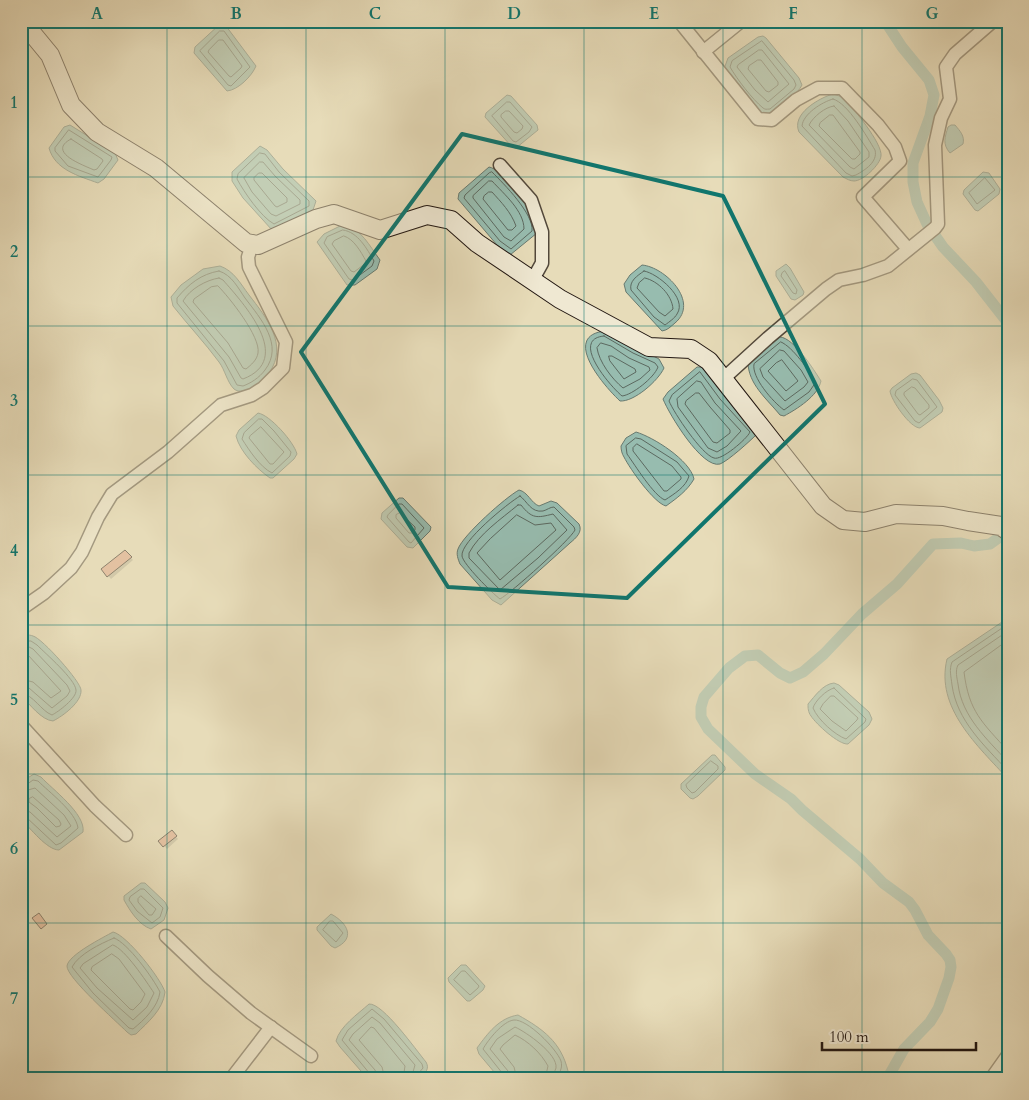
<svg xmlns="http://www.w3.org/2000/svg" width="1029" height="1100" font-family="Cardo,serif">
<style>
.water{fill:#97bcaf;stroke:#687a70}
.shadow{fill:#0003}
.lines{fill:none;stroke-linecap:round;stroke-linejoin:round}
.shore{stroke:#5c6960;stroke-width:1}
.canal{stroke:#97bcaf;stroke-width:11}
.building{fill:#dda083;stroke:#211611}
.minor-casing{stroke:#52483b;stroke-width:15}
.secondary-casing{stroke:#211611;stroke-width:20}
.minor{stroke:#efe8d2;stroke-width:12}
.secondary{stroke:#efe8d2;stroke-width:18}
.marked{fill:none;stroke:#0f766e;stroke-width:4;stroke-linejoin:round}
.grid{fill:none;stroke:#0f766e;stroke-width:1;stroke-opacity:0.55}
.neatline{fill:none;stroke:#0f766e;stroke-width:2}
.grid-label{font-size:16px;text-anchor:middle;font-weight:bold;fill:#0f766e}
</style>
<rect width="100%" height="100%" fill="#e7dcb9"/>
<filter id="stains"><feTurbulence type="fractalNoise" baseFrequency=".004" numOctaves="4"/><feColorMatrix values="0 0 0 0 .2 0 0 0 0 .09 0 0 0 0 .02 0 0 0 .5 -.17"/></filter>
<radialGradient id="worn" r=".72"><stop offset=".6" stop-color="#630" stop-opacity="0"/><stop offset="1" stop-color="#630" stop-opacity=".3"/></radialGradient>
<g class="water">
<path d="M219,25L226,26L256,66C252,76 238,90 227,91L194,53L195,47Z"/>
<path d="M763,36L766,38L799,78L802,85C798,93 781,110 772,114C768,116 764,114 760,112L724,69L728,58L758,37Z"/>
<path d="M833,94C837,95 840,96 843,98C852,106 883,144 881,156C880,165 863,181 854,181C850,181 847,179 843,177L799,132C791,114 819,98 833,94Z"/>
<path d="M507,95L511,96L537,125L538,130L516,148L512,147L485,117L486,113Z"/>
<path d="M70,125L115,153L118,160L104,179L98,183C79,176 55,170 49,148L64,127Z"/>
<path d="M951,125H955C960,131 965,136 963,144L950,153C942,144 945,137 948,127Z"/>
<path d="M260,146L267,150L283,169L316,201L313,210L272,230L243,198L232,181V172Z"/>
<path d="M489,167C501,169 524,198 529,210C533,217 535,225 537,233L510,255L497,245L458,199L459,193Z"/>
<path d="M983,172L989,173L1000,189L999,194L978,211L975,210L963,194L964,190Z"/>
<path d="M344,224C362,230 369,245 380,260L377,269L355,285H347L317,242L324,234Z"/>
<path d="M786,264L790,268L804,292L803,295L795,300L791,299L776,276V271Z"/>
<path d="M642,265C665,267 700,302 675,323C670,327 668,330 662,331L626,292L624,284L630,275Z"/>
<path d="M220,266C234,271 240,283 249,295C266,317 289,345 269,373C265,378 258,385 252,388C247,391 239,393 234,389C227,382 225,370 219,362C205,343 188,325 173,306L171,297L181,285L203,269Z"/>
<path d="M605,331L659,359L664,368C658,381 634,402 620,401C605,387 560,336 605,331Z"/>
<path d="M780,337C794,338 814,370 821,381C818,396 797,409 784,416L780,415C767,399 748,384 748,362L764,348Z"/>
<path d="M697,367H701L707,372L724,396L751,425L756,435C750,441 728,461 720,464C702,469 669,414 663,399L668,392Z"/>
<path d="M916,373L920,375L939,400L943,408L942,412L920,428C910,428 891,400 890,391L892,388L911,374Z"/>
<path d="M258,413C270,415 294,442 297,454L294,459L273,478H270C257,469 240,452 236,436L239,430Z"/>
<path d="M636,432C653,437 690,460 694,479C687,491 677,498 666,506C654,503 630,469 624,457C622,454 621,450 621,446L626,438Z"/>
<path d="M519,490C528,492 531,503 539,506L551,501L557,503L579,524C583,532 576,538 570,543L501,605L492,600L460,564C458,559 456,554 458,549C463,535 506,497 519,490Z"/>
<path d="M399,498H403L431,527L430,531L413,548L407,547L381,519L382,513Z"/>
<path d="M1008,618V779C978,746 935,708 947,659Z"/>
<path d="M25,635C28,635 31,635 33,636C42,638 81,682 81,690C82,702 63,716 53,721C41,720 30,704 21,696V636Z"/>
<path d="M834,683L839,685L869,712L872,719L869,725L848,744C839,745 816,724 811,716C808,712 808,708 808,704C815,696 823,684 834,683Z"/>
<path d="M712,755H715L725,767V770L698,796L693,799L690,798L681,789V784Z"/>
<path d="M34,774L41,777C52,789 86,814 83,832L59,850C47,850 30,828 21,819V782Z"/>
<path d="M141,883H145L165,902L168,908L164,920L151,929C139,925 130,911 124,900V896Z"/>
<path d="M331,914C348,923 356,939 335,948L331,946L317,930V927Z"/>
<path d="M113,932C127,935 161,979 165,992C163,1010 148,1022 136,1034L131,1035L127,1032C117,1022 66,977 67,966C68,955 104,937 113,932Z"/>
<path d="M461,965H466L485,986L483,990L470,1001H467L449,982L448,978Z"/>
<path d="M369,1004C383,1003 416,1050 426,1062C430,1069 425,1073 420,1079H368L340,1047L336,1041C340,1026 358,1014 369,1004Z"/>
<path d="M518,1015C543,1029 561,1042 568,1071L561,1079H500L479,1054L477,1048C488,1033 499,1018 518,1015Z"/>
</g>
<g class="shadow">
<path d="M125,551L133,560L111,579L103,570Z"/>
<path d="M171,831L178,839L167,849L160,841Z"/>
<path d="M21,874L29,882L21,889Z"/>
</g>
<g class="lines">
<g class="shore">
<path d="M220,31H224L250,67L231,86L228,85L200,51Z"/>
<path d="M219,40H223L242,66L241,68L231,77L229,76L208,52L209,50Z"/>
<path d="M762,41L794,80L796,85L794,89L770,109C766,109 766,110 763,108C752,99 737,79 730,67L732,61Z"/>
<path d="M759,50H762L789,84L768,102L755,90L737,67L738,65Z"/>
<path d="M758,60H761L778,82V85L769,92L766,91L748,69L749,66Z"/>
<path d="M833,99C848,103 867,137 875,150C878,162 865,170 856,175L852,176L846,173L802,126C803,114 822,102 833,99Z"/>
<path d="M507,102H510L532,127L529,132L516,142L513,141L492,116Z"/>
<path d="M834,106L848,121L869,152V157L854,169L850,167L809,125C813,117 825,107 834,106Z"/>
<path d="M506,111H509L523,126L522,129L517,133L514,132L501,117V115Z"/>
<path d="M830,115H833L860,152V154L855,159H852L819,126L820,123Z"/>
<path d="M69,130L112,157L111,160L98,177L68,166L55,151V148Z"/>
<path d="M71,139L102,159L103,161L97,169L94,170C83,165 46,152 71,139Z"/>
<path d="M260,153L265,154L279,172L309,201V206L274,224C261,217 244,192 237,179L238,174Z"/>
<path d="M260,162H263L275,176L300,200V204L276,216L271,214L252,192L244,178Z"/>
<path d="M492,172C504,184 534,214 532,231L511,249L500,241L464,198L465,195L489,173Z"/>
<path d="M259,173H262L287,198V202L277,207L275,206L254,180V178Z"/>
<path d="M985,178L995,190L977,204L969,193Z"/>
<path d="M489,181H492C504,194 524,211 524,229L511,241L504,237L473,198V196Z"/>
<path d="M489,192H492C501,202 511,212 516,226L512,230H508L483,199L484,196Z"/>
<path d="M343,230C358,232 367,249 374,261L372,266L353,280L349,279L324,243L327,237Z"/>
<path d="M344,236C354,239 361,252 366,261V263L354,272L351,271L332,244L334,241Z"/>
<path d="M219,271C232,275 238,288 245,298C261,319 284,345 265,370C259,378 251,383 243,386L237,385L224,361L177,303V298C189,284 201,274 219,271Z"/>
<path d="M644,271C657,273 688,298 677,314C675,318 669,322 665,325L654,317L631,290C629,281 637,276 644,271Z"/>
<path d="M785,271L797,290L796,294L793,293L781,276L782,273Z"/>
<path d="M219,278L223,280C243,303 295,359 243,379L241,378L229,357L183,301C190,289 206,280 219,278Z"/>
<path d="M645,278C658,281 672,295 673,309L665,316L659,312L637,288L639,283Z"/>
<path d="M218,286C229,297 261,337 258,353C257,360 251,365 246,369L243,368L228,343L193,302L194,299L211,287Z"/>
<path d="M604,336L633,353L655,363L658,367C654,378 632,395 622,396C611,387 569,339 604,336Z"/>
<path d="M781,342C793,347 809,371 816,382L809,392L784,410C773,402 751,377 754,364Z"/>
<path d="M601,343L611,346L629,358L649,367L650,370L640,379L623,388C612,379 599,362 597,348Z"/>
<path d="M780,350L784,351L801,370L808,382L804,387L785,401L763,377L760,369Z"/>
<path d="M609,356H612L635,369L636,372L624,379L610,361Z"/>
<path d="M782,360L798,381L786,391L768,371L776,363Z"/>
<path d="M700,372L720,399L750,432C747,439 721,461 714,458C702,455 674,413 669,401L672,395Z"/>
<path d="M913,379L917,380L937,407L919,423L915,421L895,395L896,391Z"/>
<path d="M697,381L701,382L715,403L741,431L727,446L717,452L708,448L678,407L677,399Z"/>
<path d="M912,387L915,388L929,405V408L920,415L918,414L904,395V393Z"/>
<path d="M696,393H699L710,407L730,430V433L717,443L713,442L685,404L686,401Z"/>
<path d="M259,419H262L274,431L291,452L290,456L272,473C260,467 249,450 242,439L244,433Z"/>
<path d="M261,427L284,452L273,464H270L249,438L250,436Z"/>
<path d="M636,438L641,439L677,462L689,476C686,487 674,494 665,500C654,496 635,465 627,454L626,446Z"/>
<path d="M637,444L672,466L681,477V479L667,491H664L633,451V448Z"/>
<path d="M520,496C527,501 531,513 543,511C547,510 550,507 554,507L574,527L575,530C570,540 511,593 500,599C492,593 463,564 462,556C460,542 508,503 520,496Z"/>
<path d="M399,504H402L424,528L411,543L409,542L387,517L388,515Z"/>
<path d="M518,505H521C532,519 537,518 553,514L567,530L538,558L500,590L469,558V553C479,534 501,519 518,505Z"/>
<path d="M400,513L415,527V530L412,533H409L396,518V515Z"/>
<path d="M517,515L535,525L551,523L556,530L500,580L477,553L490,539Z"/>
<path d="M1008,624L952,662C949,670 951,676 952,685C957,721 984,745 1008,771"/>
<path d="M1008,631L958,665C955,671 957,678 958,684C962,717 987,739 1008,762"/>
<path d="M1008,640L964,672C969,712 982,722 1008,751"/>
<path d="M21,641H31L37,645C46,654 75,679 76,690C77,698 58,712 52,715C41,711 34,695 21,693"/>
<path d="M21,647H29L33,649L67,685L70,691L67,696L52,708L29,688L21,687"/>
<path d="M21,654L28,655L61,691L51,698L33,682L21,679"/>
<path d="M834,688L866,719L865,722L846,739C835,735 818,720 813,708C815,701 826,690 834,688Z"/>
<path d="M831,696H834L858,718L857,720L846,731L832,721L820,709L823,704Z"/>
<path d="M711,761L718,766V769L695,792L692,793L687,788L686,785Z"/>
<path d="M21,786L26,785L33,780L38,781C49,792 76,812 78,828L61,843L56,845L26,817L21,816"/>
<path d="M21,792L35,788L64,815L71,826L57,837L30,812L21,809"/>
<path d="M33,797L59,820L61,824L60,826L56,827L37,808L29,802V799Z"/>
<path d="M141,889H144L163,908L160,917L152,923L137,911L129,900L130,897Z"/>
<path d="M141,896L156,909L152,915H149L138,902V899Z"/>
<path d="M330,921H333L343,933L336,942L323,930Z"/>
<path d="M114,938C128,943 153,978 160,992C158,1007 144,1020 133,1029L129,1028L93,993L72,967C79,954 100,944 114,938Z"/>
<path d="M113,945C125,949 146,981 154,993L147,1007L133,1020L97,988L80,968L83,964Z"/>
<path d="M112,954L119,959L145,994L141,1002L133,1010L130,1009L91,970L92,967Z"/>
<path d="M462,971H465L479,986L478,988L470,995L454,980Z"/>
<path d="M371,1079L370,1074L342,1040L348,1030L372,1009L384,1019L422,1064L423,1068L417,1075V1079"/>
<path d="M378,1079L375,1070L349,1040L353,1034L372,1017L380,1023L415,1065L411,1079"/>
<path d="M385,1079L382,1067L359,1040L371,1027L374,1028L405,1066L403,1079"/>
<path d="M503,1079V1074L483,1049C488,1040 503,1021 514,1020C527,1019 556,1048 561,1061C563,1069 559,1071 558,1079"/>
<path d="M510,1079L508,1071L490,1049L497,1039L515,1027C526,1032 558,1054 556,1068C555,1072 552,1074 552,1079"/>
<path d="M517,1079L514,1067L500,1049L503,1045L515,1035C528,1041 541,1053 548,1066L545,1079"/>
</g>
<g class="canal">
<path d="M885,21L902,47L929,80L934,95L930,116L913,163V182L917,202L927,224L943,247L976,282L1008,323"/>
<path d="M887,1079L904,1049L930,1022L938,1009L949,978L951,967L950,960L946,954L928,935L915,910L909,902L883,883L860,859L802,810L791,799L755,774L708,729L701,717V707L704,697L729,668L745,656L758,655L780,673L790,678L803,672L824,654L862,614L897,584L933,544L961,543L974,546L990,544L1001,536L1008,529"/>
</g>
</g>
<g class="building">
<path d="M125,550L132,557L107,577L101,569Z"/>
<path d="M172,830L177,836L163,847L158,841Z"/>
<path d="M39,913L47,924L41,929L32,918Z"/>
</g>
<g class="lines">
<g class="minor-casing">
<g id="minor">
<path d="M679,21L758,119L772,120L796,100L818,88H842L878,125L895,147L900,161L863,197L908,249"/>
<path d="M703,52L740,22"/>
<path d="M500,165L531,200L542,232V263L532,281"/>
<path d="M723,379L768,338L826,289L839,280L863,275L888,266L935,228L938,224L935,145L941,118L950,99L946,67L955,54L993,21"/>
<path d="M21,609L44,593L71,568L82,552L98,517L112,494L168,452L221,405L252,395L263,388L283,368L286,342L249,267L248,257L252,245"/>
<path d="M21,725L95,806L126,835"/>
<path d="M166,936L208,976L251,1013L311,1056"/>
<path d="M231,1079L271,1027"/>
<path d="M991,1079L1008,1055"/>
</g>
</g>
<g class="secondary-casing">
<path id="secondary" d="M22,21L50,55L71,105L97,132L156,168L246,243L258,245L316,219L334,214L380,230L427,215L451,220L477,243L560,299L649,347L691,349L709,361L823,506L843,520L865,522L896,514L943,516L968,521L1001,526L1008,531"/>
</g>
<use href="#minor" class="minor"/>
<use href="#secondary" class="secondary"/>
</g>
<path d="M0 0H1029V1100H0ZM462,134L723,196L825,404L627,598L448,587L301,352Z" fill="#e7dcb9" fill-opacity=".55" fill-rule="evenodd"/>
<path class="marked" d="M462,134L723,196L825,404L627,598L448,587L301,352Z"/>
<path class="grid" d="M167,21V1079M306,21V1079M445,21V1079M584,21V1079M723,21V1079M862,21V1079M21,177H1008M21,326H1008M21,475H1008M21,625H1008M21,774H1008M21,923H1008"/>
<rect width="1029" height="1100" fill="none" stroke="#e7dcb9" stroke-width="55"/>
<path d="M822 1042v8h154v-8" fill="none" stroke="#211611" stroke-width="2.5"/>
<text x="829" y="1042" font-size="15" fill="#211611" stroke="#efe8d2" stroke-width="4" paint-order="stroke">100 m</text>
<rect x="28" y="28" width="974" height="1044" class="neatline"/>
<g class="grid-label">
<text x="97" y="19">A</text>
<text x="236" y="19">B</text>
<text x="375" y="19">C</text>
<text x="514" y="19">D</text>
<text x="654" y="19">E</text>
<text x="793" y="19">F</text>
<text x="932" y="19">G</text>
<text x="14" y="108">1</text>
<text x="14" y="257">2</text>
<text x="14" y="406">3</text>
<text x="14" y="556">4</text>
<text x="14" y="705">5</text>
<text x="14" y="854">6</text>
<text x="14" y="1004">7</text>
</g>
<rect width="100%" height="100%" filter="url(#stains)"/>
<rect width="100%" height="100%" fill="url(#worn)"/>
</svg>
